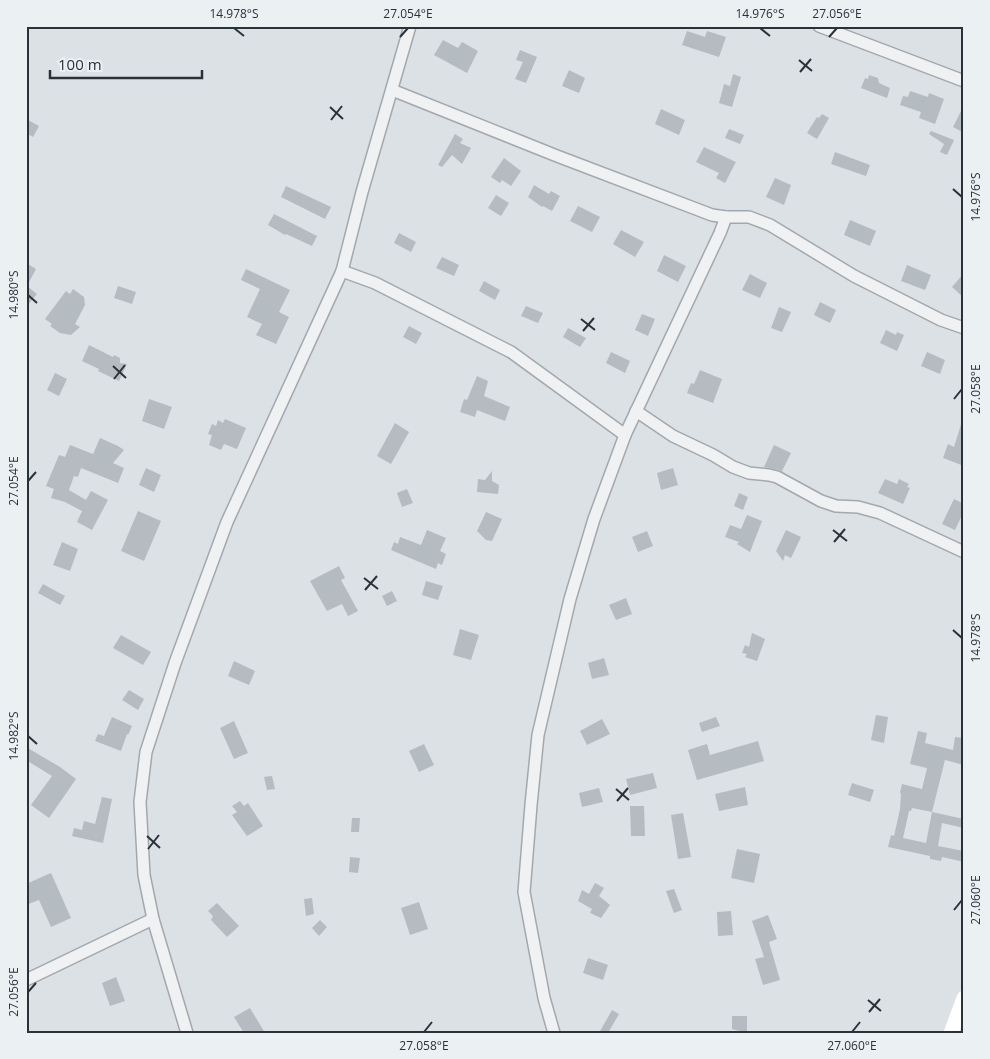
<svg xmlns="http://www.w3.org/2000/svg" width="990" height="1059" font-family="'Open Sans',sans-serif">
<style>
.building{fill:#b4bcc1;fill-rule:evenodd}
.lines{fill:none;stroke-linecap:round;stroke-linejoin:round}
.street-casing{stroke:#a2a9ae;stroke-width:14}
.street{stroke:#eff1f3;stroke-width:11}
.secondary{stroke:#fff;stroke-width:15}
.ticks{fill:none;stroke:#283239;stroke-width:2}
.neatline{fill:none;stroke:#283239;stroke-width:2}
.ticks-label{font-size:12px;text-anchor:middle;fill:#283239}
</style>
<rect width="100%" height="100%" fill="#dce1e5"/>
<g class="building">
<path d="M687,31L705,37L707,31L726,37L719,57L682,45Z"/>
<path d="M443,40L458,48L462,42L478,51L467,73L434,55Z"/>
<path d="M520,50L537,57L526,83L515,79L523,62L516,60Z"/>
<path d="M569,70L585,78L579,93L562,86Z"/>
<path d="M733,74L741,77L732,107L719,103L724,84L730,86Z"/>
<path d="M869,75L878,78L879,83L890,88L887,98L861,88L865,78L868,79Z"/>
<path d="M910,91L928,97L929,93L944,99L935,124L919,118L921,112L900,105L903,96L908,97Z"/>
<path d="M964,105V133L953,127Z"/>
<path d="M661,109L685,120L679,135L655,124Z"/>
<path d="M822,114L829,118L817,139L807,133L817,117L819,118Z"/>
<path d="M26,119L39,126L33,137L26,133Z"/>
<path d="M729,129L744,135L740,144L725,138Z"/>
<path d="M931,131L954,140L947,155L940,152L944,144L929,134Z"/>
<path d="M455,134L463,139L460,143L471,148L462,164L452,155L442,167L438,165Z"/>
<path d="M704,147L736,162L725,183L716,178L719,173L696,162Z"/>
<path d="M835,152L870,165L866,176L831,164Z"/>
<path d="M504,158L521,171L511,186L502,180L500,183L491,177Z"/>
<path d="M775,178L791,185L784,205L766,197Z"/>
<path d="M534,185L549,194L551,191L560,196L552,211L543,206L542,207L528,197Z"/>
<path d="M286,186L331,207L325,219L281,197Z"/>
<path d="M496,195L509,203L501,216L488,208Z"/>
<path d="M578,206L600,217L592,232L570,221Z"/>
<path d="M274,214L317,236L312,246L286,234L285,235L268,225Z"/>
<path d="M850,220L876,231L870,246L844,235Z"/>
<path d="M621,230L644,242L635,257L613,244Z"/>
<path d="M399,233L416,242L411,252L394,243Z"/>
<path d="M664,255L686,266L678,282L657,271Z"/>
<path d="M442,257L459,265L454,276L436,268Z"/>
<path d="M26,263L36,269L27,286L37,294L26,307Z"/>
<path d="M907,265L931,275L925,290L901,281Z"/>
<path d="M246,269L290,290L279,312L289,317L276,344L256,335L262,324L247,317L260,289L241,280Z"/>
<path d="M964,273V298L952,287Z"/>
<path d="M750,274L767,283L760,298L742,290Z"/>
<path d="M484,281L500,290L495,300L479,291Z"/>
<path d="M118,286L136,292L132,304L114,298Z"/>
<path d="M73,289L84,297L85,305L75,324L80,327L71,335L60,333L50,326L52,324L45,319L66,291L70,294Z"/>
<path d="M820,302L836,310L830,323L814,315Z"/>
<path d="M526,306L543,313L538,323L521,316Z"/>
<path d="M779,307L791,312L782,332L771,328Z"/>
<path d="M642,314L655,319L648,336L635,330Z"/>
<path d="M409,326L422,333L416,344L403,337Z"/>
<path d="M568,328L586,338L580,347L563,337Z"/>
<path d="M886,330L896,335L897,332L904,335L897,351L880,343Z"/>
<path d="M89,345L113,357L114,355L120,358V363L127,364L119,381L98,371L99,369L82,361Z"/>
<path d="M611,352L630,361L625,373L606,363Z"/>
<path d="M927,352L945,360L940,374L921,366Z"/>
<path d="M700,370L722,379L713,403L687,393L691,383L694,384Z"/>
<path d="M55,373L67,379L59,396L47,390Z"/>
<path d="M477,376L488,381L484,396L510,407L505,421L477,410L475,417L460,412L464,399L467,400Z"/>
<path d="M149,399L172,407L164,429L142,421Z"/>
<path d="M225,419L246,428L237,449L224,444L221,450L209,445L212,435L208,434L212,424L216,426L218,420L223,423Z"/>
<path d="M962,421L964,422V466L943,458L948,444L954,447Z"/>
<path d="M395,423L409,432L391,464L377,456Z"/>
<path d="M100,438L118,446L124,450L113,463L124,468L118,483L81,468L78,477L74,476L69,490L86,500L91,491L108,500L92,530L77,522L82,511L65,502L51,498L54,489L46,486L59,455L65,457L70,445L93,454Z"/>
<path d="M774,445L791,453L782,471L785,473L779,470L764,467Z"/>
<path d="M146,468L161,475L154,492L139,485Z"/>
<path d="M673,468L678,485L661,490L657,473Z"/>
<path d="M492,471V481L499,485L498,494L477,492L478,479L485,480Z"/>
<path d="M885,479L897,484L899,479L909,484L907,487L910,488L903,504L878,493Z"/>
<path d="M407,489L413,503L402,507L397,493Z"/>
<path d="M739,493L748,497L743,510L734,506Z"/>
<path d="M954,499L964,504V511L955,530L942,524Z"/>
<path d="M138,511L161,521L144,561L121,551Z"/>
<path d="M486,512L502,519L492,541L486,540L477,531Z"/>
<path d="M747,515L762,521L750,552L737,544L739,542L725,537L730,525L741,529Z"/>
<path d="M427,530L446,538L440,551L446,554L442,565L438,563L436,569L391,550L394,542L398,544L400,537L421,545Z"/>
<path d="M786,530L801,537L791,558L785,555L783,561L776,551Z"/>
<path d="M647,531L653,546L638,552L632,537Z"/>
<path d="M62,542L78,549L70,571L53,565Z"/>
<path d="M339,566L345,578L341,580L358,611L348,616L342,604L327,611L310,581Z"/>
<path d="M426,581L443,586L438,600L422,595Z"/>
<path d="M43,584L65,596L60,605L38,593Z"/>
<path d="M392,591L397,601L387,606L382,596Z"/>
<path d="M626,598L632,614L616,620L609,605Z"/>
<path d="M460,629L479,635L471,660L453,655Z"/>
<path d="M752,633L765,639L757,661L745,657L747,654L742,653L745,645L749,647Z"/>
<path d="M121,635L151,652L143,665L113,648Z"/>
<path d="M604,658L609,675L592,679L588,663Z"/>
<path d="M234,661L255,671L249,685L228,676Z"/>
<path d="M129,690L144,699L138,710L122,700Z"/>
<path d="M876,715L888,717L884,743L871,740Z"/>
<path d="M112,717L132,726L128,735L127,734L121,751L95,741L98,734L104,736Z"/>
<path d="M716,717L720,726L702,732L699,723Z"/>
<path d="M602,719L610,734L587,745L580,731Z"/>
<path d="M234,721L248,753L234,759L220,728Z"/>
<path d="M918,731L927,733L925,743L953,750L955,737L964,738V765L945,760L932,812L964,819V828L942,823L938,846L964,851V862L942,857L941,861L930,859V856L888,847L891,835L894,836L900,809L901,794L900,793L902,784L922,789L927,768L910,764ZM912,808L932,812L926,843L903,838L909,811H911Z"/>
<path d="M758,741L764,761L697,780L688,750L707,744L710,755Z"/>
<path d="M424,744L434,765L419,772L409,751Z"/>
<path d="M26,747L60,767L76,779L49,818L31,805L52,776L26,760Z"/>
<path d="M653,773L657,788L630,795L626,779Z"/>
<path d="M272,776L275,789L267,790L264,777Z"/>
<path d="M852,783L874,790L870,802L848,795Z"/>
<path d="M745,787L748,805L719,811L715,794Z"/>
<path d="M599,788L603,802L582,807L579,793Z"/>
<path d="M102,797L112,799L103,843L72,836L74,828L82,830L84,821L95,824Z"/>
<path d="M240,801L244,806L248,803L263,826L247,836L232,815L237,812L232,806Z"/>
<path d="M630,806H644L645,836H631Z"/>
<path d="M683,813L691,857L678,859L671,815Z"/>
<path d="M352,818H360L359,832H351Z"/>
<path d="M737,849L760,854L754,883L731,878Z"/>
<path d="M350,857L360,858L358,873L349,872Z"/>
<path d="M51,873L71,918L51,927L39,900L26,905V884Z"/>
<path d="M595,883L604,888L599,896L610,905L601,918L590,913L592,909L578,901L582,890L589,894Z"/>
<path d="M674,889L682,910L674,913L666,891Z"/>
<path d="M312,898L314,914L306,916L304,899Z"/>
<path d="M419,902L428,929L410,935L401,908Z"/>
<path d="M217,903L239,926L227,937L211,920L213,916L208,911Z"/>
<path d="M731,911L733,935L718,936L717,912Z"/>
<path d="M768,915L777,939L769,942L780,980L763,985L755,959L764,957L752,921Z"/>
<path d="M320,920L327,927L319,936L312,928Z"/>
<path d="M588,958L608,965L603,980L583,973Z"/>
<path d="M116,977L125,1001L110,1006L102,983Z"/>
<path d="M250,1008L265,1033H244L234,1017Z"/>
<path d="M612,1010L619,1014L608,1033H599Z"/>
<path d="M732,1016H747V1033L732,1029Z"/>
</g>
<g class="lines">
<g class="street-casing">
<g id="street">
<path d="M819,26L964,81"/>
<path d="M392,90L557,156L712,215L726,217"/>
<path d="M342,271L375,283L511,352L625,435L594,519L570,599L538,735L531,805L524,892L544,998L554,1033"/>
<path d="M636,411L673,436L713,455L733,467L749,473L769,475L777,477L821,501L836,506L858,507L880,513L964,552"/>
<path d="M625,435L720,233L726,217H749L770,225L854,276L941,320L964,328"/>
<path d="M26,980L153,919"/>
<path d="M187,1033L153,919L144,875L140,802L146,752L175,663L227,522L342,271L362,192L410,26"/>
</g>
</g>
<use href="#street" class="street"/>
<path class="secondary" d="M951,1033L964,998"/>
</g>
<path class="ticks" d="M234,28L244,36M760,28L770,36M400,37L408,28M829,37L837,28M799,60L812,71M800,72L811,59M330,107L343,119M331,120L342,106M953,189L962,197M28,295L37,303M581,319L595,330M583,331L594,318M113,366L126,378M114,379L125,365M954,399L962,389M28,481L36,472M833,530L847,541M834,542L845,529M364,578L378,589M365,590L377,576M953,630L962,638M28,736L37,744M616,789L629,800M617,801L628,788M147,836L160,848M148,849L159,835M954,910L962,900M28,992L36,983M868,1000L881,1011M869,1012L880,999M424,1032L432,1022M852,1032L860,1022"/>
<rect width="990" height="1059" fill="none" stroke="#ebf0f3" stroke-width="55"/>
<path d="M50 70v8h152v-8" fill="none" stroke="#283239" stroke-width="2.5"/>
<text x="58" y="70" font-size="15" fill="#283239" stroke="#ebf0f3" stroke-width="4" paint-order="stroke">100 m</text>
<rect x="28" y="28" width="934" height="1004" class="neatline"/>
<g class="ticks-label">
<text x="234" y="18">14.978°S</text>
<text x="408" y="18">27.054°E</text>
<text x="760" y="18">14.976°S</text>
<text x="837" y="18">27.056°E</text>
<text transform="translate(976 197) rotate(-90)" y="4">14.976°S</text>
<text transform="translate(14 295) rotate(-90)" y="4">14.980°S</text>
<text transform="translate(976 389) rotate(-90)" y="4">27.058°E</text>
<text transform="translate(14 481) rotate(-90)" y="4">27.054°E</text>
<text transform="translate(976 638) rotate(-90)" y="4">14.978°S</text>
<text transform="translate(14 736) rotate(-90)" y="4">14.982°S</text>
<text transform="translate(976 900) rotate(-90)" y="4">27.060°E</text>
<text transform="translate(14 992) rotate(-90)" y="4">27.056°E</text>
<text x="424" y="1050">27.058°E</text>
<text x="852" y="1050">27.060°E</text>
</g>
</svg>
